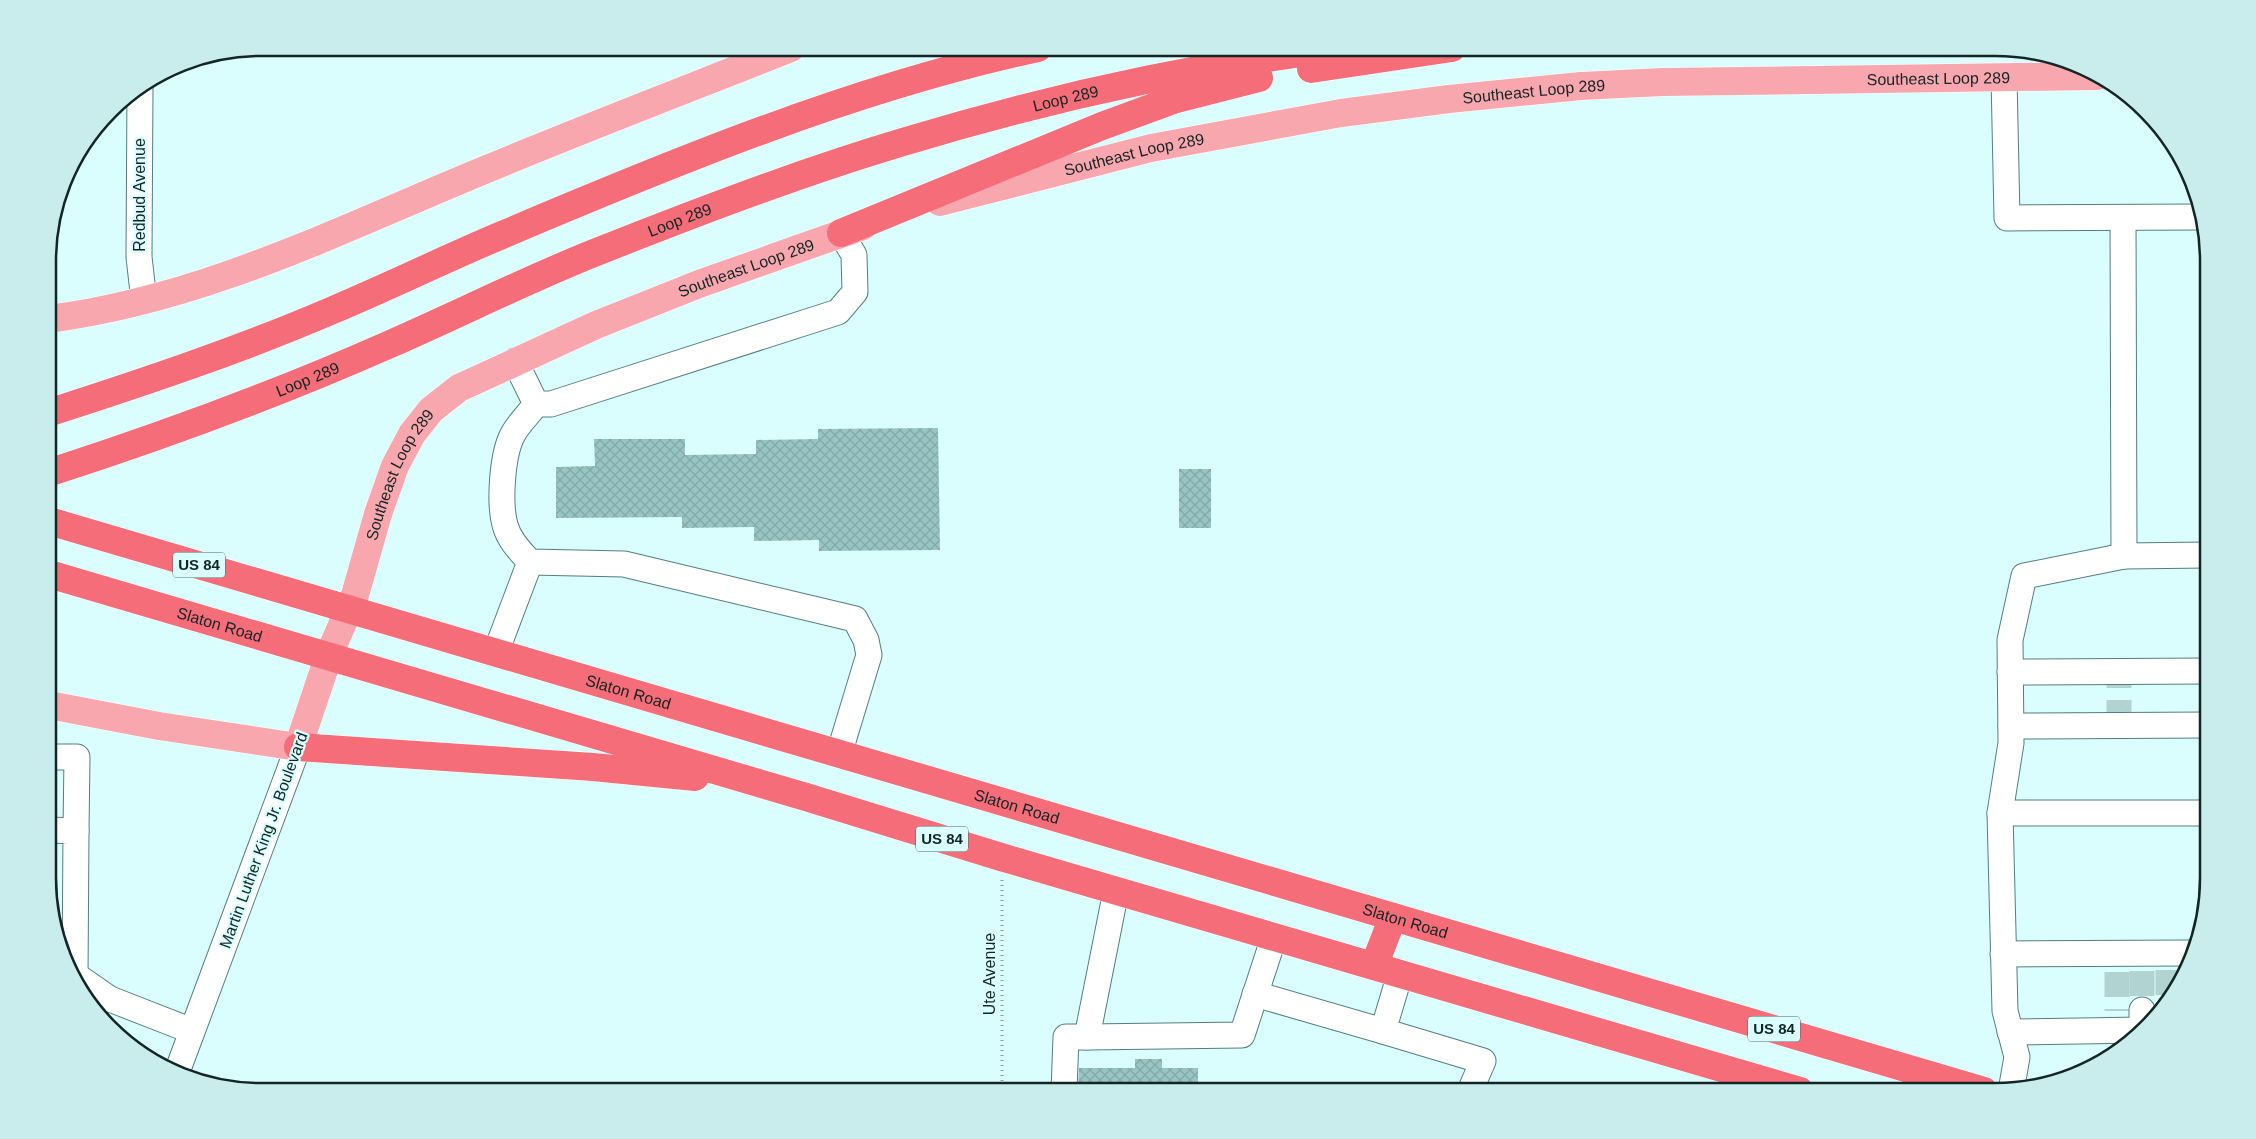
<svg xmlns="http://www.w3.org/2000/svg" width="2256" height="1139" font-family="Helvetica,sans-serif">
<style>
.building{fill:url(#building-cross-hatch)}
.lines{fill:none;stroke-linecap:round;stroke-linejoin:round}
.minor-tunnel{stroke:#b1d3d2;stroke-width:25;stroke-dasharray:25 12;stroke-linecap:butt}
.minor-casing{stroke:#537e7d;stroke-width:27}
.major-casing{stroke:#fff;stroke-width:29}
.highway-casing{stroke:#fff;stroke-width:29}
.path{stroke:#83a09f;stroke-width:3;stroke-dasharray:1 4;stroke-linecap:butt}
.minor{stroke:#fff;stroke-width:25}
.major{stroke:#f9a7ae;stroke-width:28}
.highway{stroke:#f56d78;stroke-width:28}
.labels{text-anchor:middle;stroke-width:4.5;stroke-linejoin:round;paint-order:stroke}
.shield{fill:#d9fefd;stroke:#4e6666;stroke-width:1}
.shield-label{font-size:15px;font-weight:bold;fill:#132525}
.street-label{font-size:16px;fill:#132525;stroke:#d9fefd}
.rim{fill:none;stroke:#132525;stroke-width:2.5}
</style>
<defs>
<pattern id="building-cross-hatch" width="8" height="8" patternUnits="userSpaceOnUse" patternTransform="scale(1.25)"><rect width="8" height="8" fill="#98c5c4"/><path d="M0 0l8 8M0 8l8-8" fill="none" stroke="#82a9a8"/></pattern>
</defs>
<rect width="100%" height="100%" fill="#d9fefd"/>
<g class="building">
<path d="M938,428L940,550L819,551V540L754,541V527L682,528V517L556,518V467L595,466L594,439H685V455L756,454V440L818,439V429Z"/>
<rect x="1179" y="469" width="32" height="59"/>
<path d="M1135,1059H1162V1068H1198V1091H1078L1079,1068H1135Z"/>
</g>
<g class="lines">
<g class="minor-tunnel">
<path d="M2119,725V672"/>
<path d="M2168,970V1000"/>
<path d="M2142,971V1010"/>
<path d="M2117,972V1011"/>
</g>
<g class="minor-casing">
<g id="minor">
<path d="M2004,77L2007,218L2202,217"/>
<path d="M140,88L139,257L144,301"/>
<path d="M2123,218L2124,556L2208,555"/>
<path d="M515,361L536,404H551L838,312L855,292L854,255L841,233"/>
<path d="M536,404C529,414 519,423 513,434C502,454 499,503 505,525C509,540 520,551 530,562L624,564L855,619L866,640L869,655L839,754"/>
<path d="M496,652L530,562"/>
<path d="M2010,672L2208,671"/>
<path d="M2011,726L2208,725"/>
<path d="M49,757H77L76,831"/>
<path d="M2000,813H2208"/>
<path d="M49,830L76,831L75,978"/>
<path d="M2003,954L2191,953"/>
<path d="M71,972L110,999L192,1031"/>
<path d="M1400,974L1383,1031L1483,1061L1470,1091"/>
<path d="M1255,994L1383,1031"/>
<path d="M2010,1032L2142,1030V1010"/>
<path d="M1087,1037L1242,1035L1274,937"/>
<path d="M177,1072L298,747"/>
<path d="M1064,1091L1066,1037H1087L1116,891"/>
<path d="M2011,1091L2017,1057L2005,1011L2000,813L2011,743L2010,640L2024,576L2124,556"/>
</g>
</g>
<g class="major-casing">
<g id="major">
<path id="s1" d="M940,202L1151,148L1341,113L1449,99L1581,86L1663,82L2097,76"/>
<path d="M48,319C205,299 343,228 487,169C588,127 690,88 791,48"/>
<path id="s2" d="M49,705L159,726L298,747L329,655L355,595L378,514L395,466L412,434L431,410L459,388L596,325L699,284L863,226"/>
</g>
</g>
<g class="highway-casing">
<g id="highway">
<path d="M1311,69L1452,48"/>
<path d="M841,233L1102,126L1173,100L1259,78"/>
<path d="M48,413C144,382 240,350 333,310C390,286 445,259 502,235C674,162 856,87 1038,48"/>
<path id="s3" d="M48,473C163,436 277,394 388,345C457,315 524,281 594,253C695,213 799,173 903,142C1044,99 1191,67 1337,48"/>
<path id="s4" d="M49,521L1984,1091"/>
<path id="s5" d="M49,574L806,797L1001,857L1800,1091"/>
<path d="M298,747L593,767L695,777"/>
<path d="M1374,966L1393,917"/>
</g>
</g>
<path class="path" d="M1002,880V1091"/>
<use href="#minor" class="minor"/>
<use href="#major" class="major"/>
<use href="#highway" class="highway"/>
</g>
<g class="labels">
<g class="shield">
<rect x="173" y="552.5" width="52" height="25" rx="4"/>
<rect x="916" y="826.5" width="52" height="25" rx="4"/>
<rect x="1748" y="1016.5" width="52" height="25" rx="4"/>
</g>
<g class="shield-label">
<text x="199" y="570">US 84</text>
<text x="942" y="844">US 84</text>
<text x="1774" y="1034">US 84</text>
</g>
<g class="street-label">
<text dy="6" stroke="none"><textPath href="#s1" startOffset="1010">Southeast Loop 289</textPath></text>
<text dy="6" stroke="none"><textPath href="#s1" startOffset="605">Southeast Loop 289</textPath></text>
<text dy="6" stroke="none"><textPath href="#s3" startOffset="1086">Loop 289</textPath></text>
<text dy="6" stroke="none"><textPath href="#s1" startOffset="200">Southeast Loop 289</textPath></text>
<text transform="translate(139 195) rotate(-90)" y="6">Redbud Avenue</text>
<text dy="6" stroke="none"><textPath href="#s3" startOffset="681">Loop 289</textPath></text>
<text dy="6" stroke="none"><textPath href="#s2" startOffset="964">Southeast Loop 289</textPath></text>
<text dy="6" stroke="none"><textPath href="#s3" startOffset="276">Loop 289</textPath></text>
<text dy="6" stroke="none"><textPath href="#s2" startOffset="544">Southeast Loop 289</textPath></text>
<text dy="6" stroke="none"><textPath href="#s5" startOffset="178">Slaton Road</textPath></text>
<text dy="6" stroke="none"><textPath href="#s4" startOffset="604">Slaton Road</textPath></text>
<text dy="6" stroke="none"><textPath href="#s4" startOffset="1009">Slaton Road</textPath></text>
<text transform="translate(263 840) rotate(-70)" y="6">Martin Luther King Jr. Boulevard</text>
<text dy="6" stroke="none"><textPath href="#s4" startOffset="1414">Slaton Road</textPath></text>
<text transform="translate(989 974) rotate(-90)" y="6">Ute Avenue</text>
</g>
</g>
<path d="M0 0H2256V1139H0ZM261 56H1995A205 205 0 0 1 2200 261V878A205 205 0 0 1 1995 1083H261A205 205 0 0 1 56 878V261A205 205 0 0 1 261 56Z" fill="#c9edec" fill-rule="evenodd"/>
<path class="rim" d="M261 56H1995A205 205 0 0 1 2200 261V878A205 205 0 0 1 1995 1083H261A205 205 0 0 1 56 878V261A205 205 0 0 1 261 56Z"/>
</svg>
